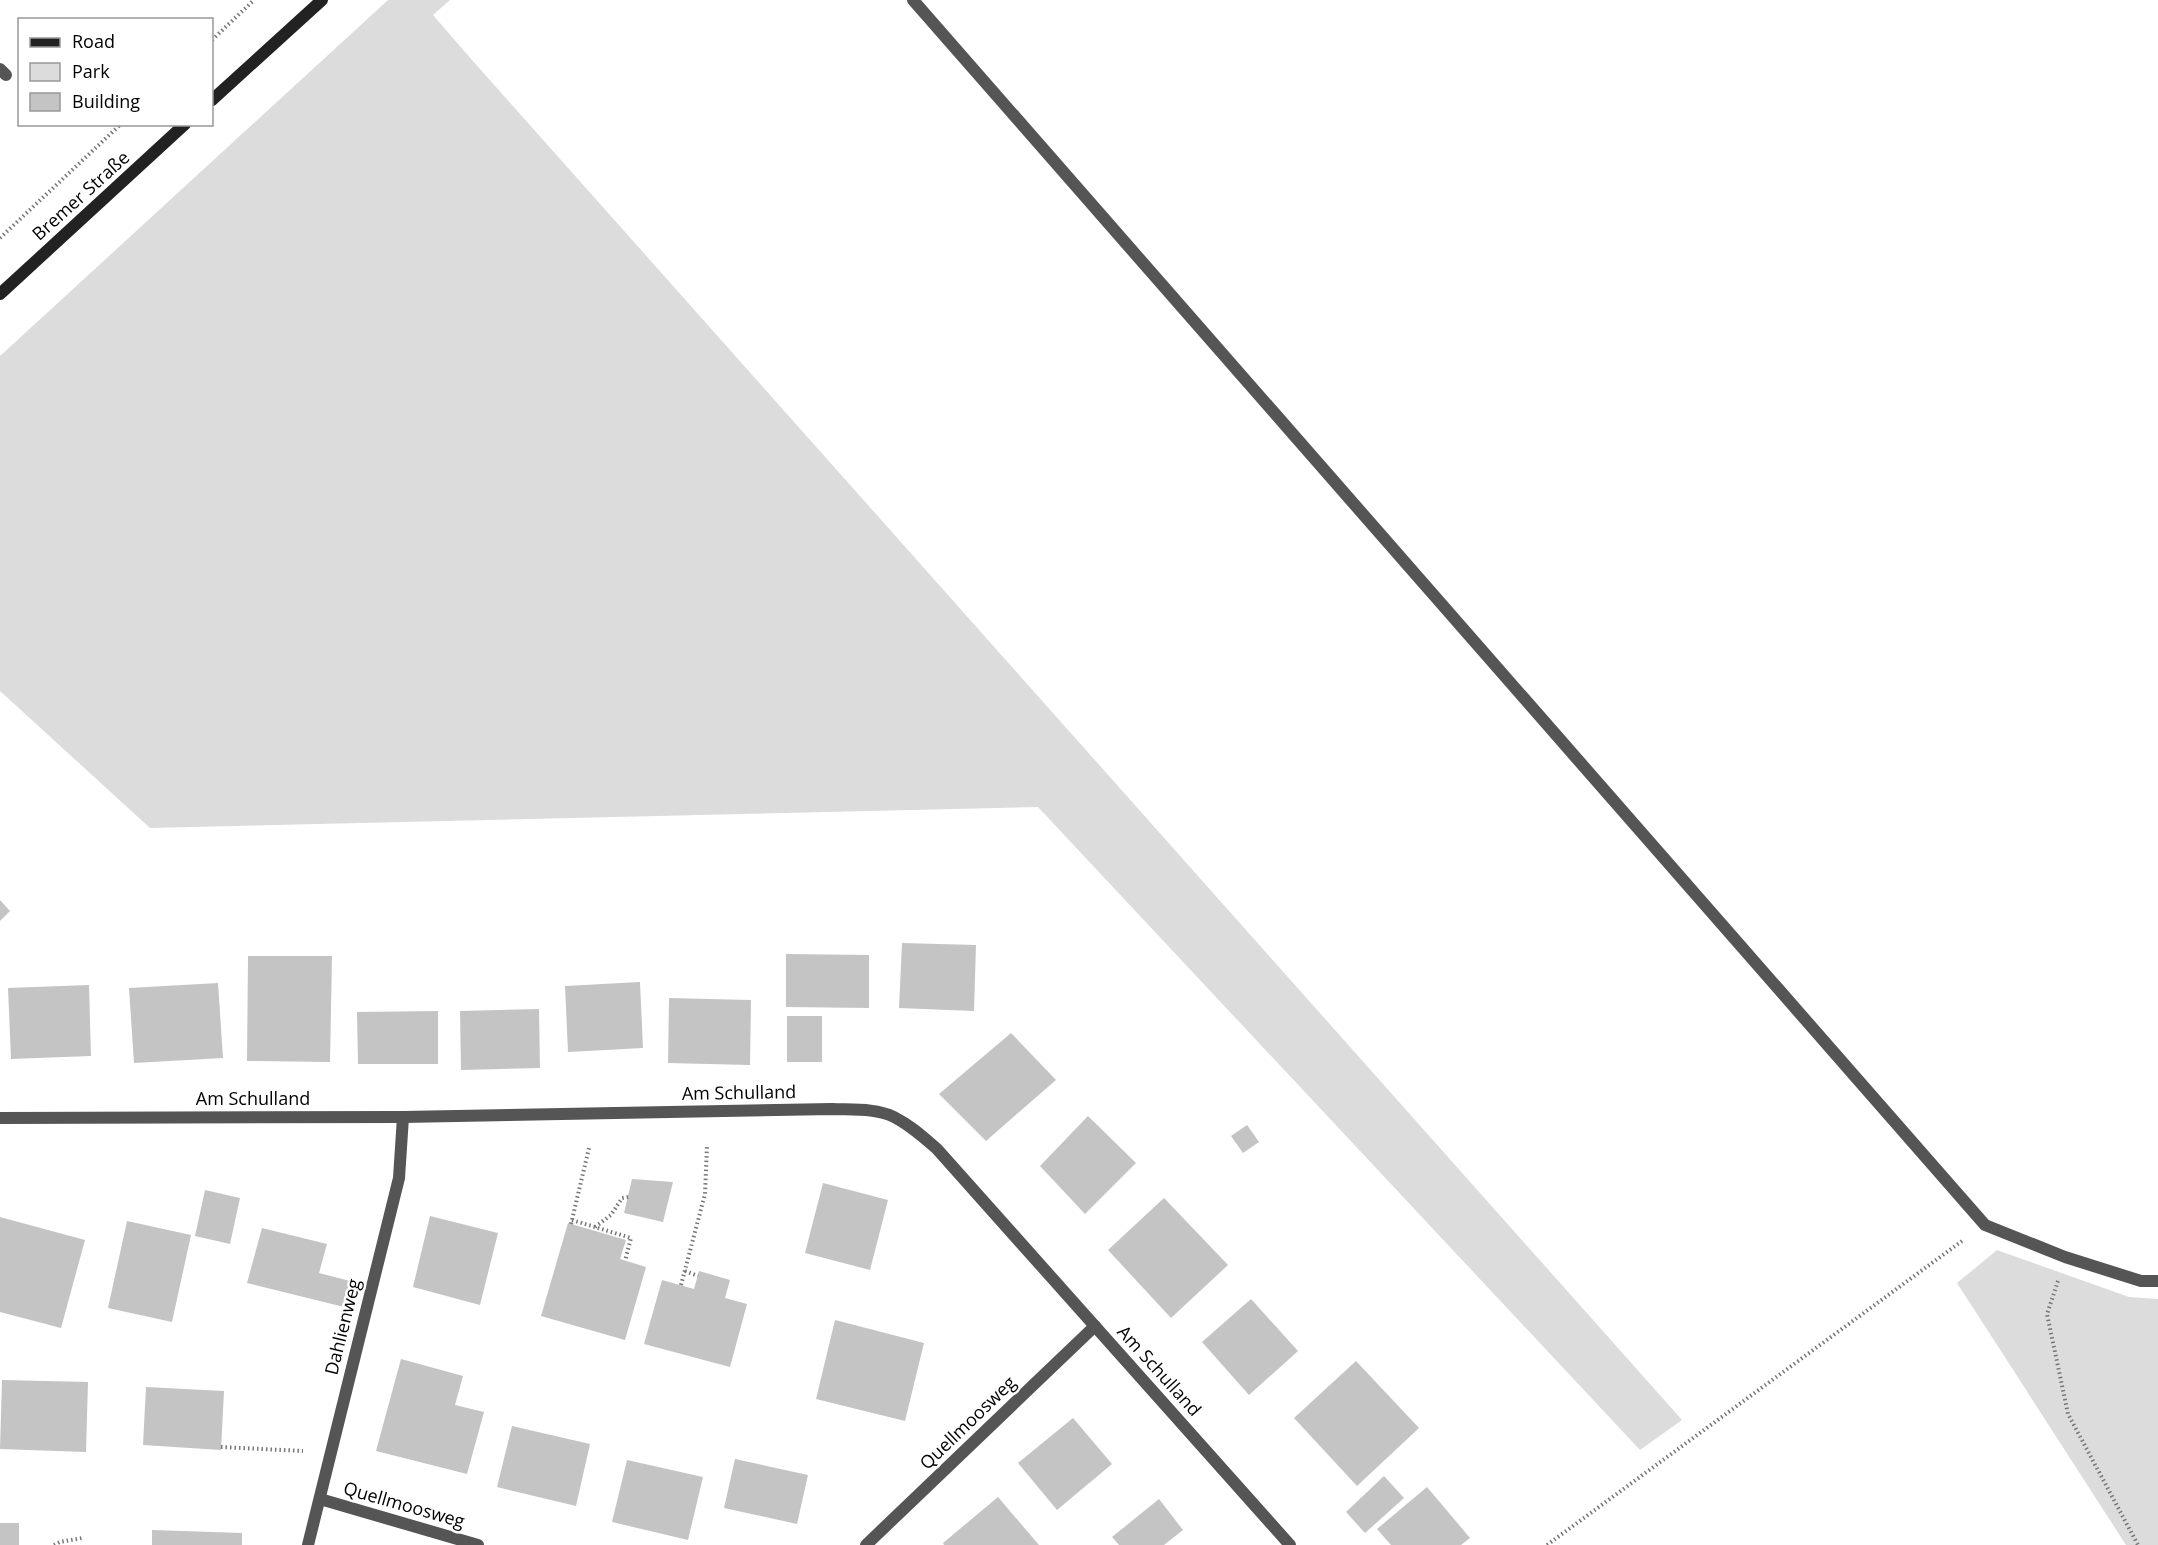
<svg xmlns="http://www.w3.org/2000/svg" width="2158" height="1545" font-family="'Open Sans',sans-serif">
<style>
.green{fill:#dcdcdc}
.building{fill:#c4c4c4}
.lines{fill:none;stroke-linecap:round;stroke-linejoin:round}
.path{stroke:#777;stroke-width:4;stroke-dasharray:1.5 3;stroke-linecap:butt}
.service{stroke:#555;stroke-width:12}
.minor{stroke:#555;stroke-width:12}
.secondary{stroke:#222;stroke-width:12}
.labels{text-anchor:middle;stroke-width:5;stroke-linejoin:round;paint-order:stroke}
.street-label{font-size:18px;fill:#000;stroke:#fff}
</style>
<rect width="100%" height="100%" fill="#fff"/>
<g class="green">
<path d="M388,0H450L433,15L472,60L1682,1420L1640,1450L1038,807L150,828L0,691V356Z"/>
<path d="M1997,1250L2129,1297L2158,1299V1545H2126L1957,1283Z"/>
</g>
<g class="building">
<path d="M0,900L10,911L0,921Z"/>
<path d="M902,943L976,945L974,1011L899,1008Z"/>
<path d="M786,954L869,955V1008L786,1007Z"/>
<path d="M248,956H332L330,1062L247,1061Z"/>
<path d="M640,982L643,1048L568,1052L565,986Z"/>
<path d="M218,983L223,1058L134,1063L129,988Z"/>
<path d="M89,985L91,1056L11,1059L8,988Z"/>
<path d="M669,998L751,1000L750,1065L668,1063Z"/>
<path d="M539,1009L540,1068L461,1070L460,1011Z"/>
<path d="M438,1011V1064H358L357,1012Z"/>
<rect x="787" y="1016" width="35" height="46"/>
<path d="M1011,1033L1056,1080L986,1141L939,1094Z"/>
<path d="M1088,1116L1136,1163L1085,1214L1040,1166Z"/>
<path d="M1247,1125L1259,1142L1243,1153L1231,1136Z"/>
<path d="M632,1179L673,1182L663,1222L624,1213Z"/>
<path d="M823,1183L888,1200L870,1270L805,1253Z"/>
<path d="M205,1190L240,1198L230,1244L195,1236Z"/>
<path d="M1164,1198L1228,1265L1171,1318L1108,1250Z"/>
<path d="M430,1216L498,1233L480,1305L413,1287Z"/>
<path d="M0,1217L85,1240L61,1328L0,1312Z"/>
<path d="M127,1221L191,1235L172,1322L108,1308Z"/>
<path d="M568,1223L626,1240L620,1259L646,1267L625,1340L541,1316Z"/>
<path d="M262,1228L327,1244L319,1273L350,1281L344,1307L247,1283Z"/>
<path d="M699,1271L730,1280L725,1298L747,1304L730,1367L644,1344L662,1280L694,1289Z"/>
<path d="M1251,1299L1298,1351L1249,1395L1202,1342Z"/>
<path d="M835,1320L924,1343L905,1421L816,1399Z"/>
<path d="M401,1359L463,1376L455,1405L484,1412L467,1474L376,1451Z"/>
<path d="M1356,1361L1419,1428L1357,1486L1294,1418Z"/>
<path d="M2,1380L88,1382L86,1452L0,1449Z"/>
<path d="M146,1387L224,1391L221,1450L143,1445Z"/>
<path d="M1073,1418L1112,1464L1057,1510L1018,1463Z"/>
<path d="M512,1426L590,1444L576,1506L497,1487Z"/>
<path d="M735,1459L808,1475L797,1524L724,1508Z"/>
<path d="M627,1460L703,1477L688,1540L612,1522Z"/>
<path d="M1384,1476L1404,1498L1365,1533L1346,1512Z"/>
<path d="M1427,1487L1470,1538L1461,1545H1391L1377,1529Z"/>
<path d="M998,1497L1039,1545H944L943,1543Z"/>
<path d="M1159,1499L1183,1530L1164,1545H1119L1112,1537Z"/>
<rect x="0" y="1523" width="19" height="22"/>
<path d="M152,1530L242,1533V1545H152Z"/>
</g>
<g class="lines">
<g class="path">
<path d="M212,40L254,0"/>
<path d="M0,238L121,124"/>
<path d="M572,1220L631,1238L625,1261"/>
<path d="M571,1224L589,1148"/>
<path d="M595,1227L611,1215L622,1198L628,1197"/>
<path d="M685,1271L698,1276"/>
<path d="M2058,1281L2047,1314L2068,1414L2138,1545"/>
<path d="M681,1285L705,1194L707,1147"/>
<path d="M221,1447L303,1451"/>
<path d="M54,1545L60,1542L82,1538"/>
<path d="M1547,1545L1962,1241"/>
</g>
<path class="service" d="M0,69L6,75"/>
<g class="minor">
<path d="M913,0L1985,1225L2065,1257L2141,1281H2158"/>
<path d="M0,1118L403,1117L832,1109C851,1110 876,1108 894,1117C910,1125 923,1137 937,1149L1290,1545"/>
<path d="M320,1499L478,1545"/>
<path d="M308,1545L399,1178L403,1117"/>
<path d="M866,1545L1095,1326"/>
</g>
<g class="secondary">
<path d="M212,100L322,0"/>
<path d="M0,294L185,124"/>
</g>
</g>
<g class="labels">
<g class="street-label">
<text transform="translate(81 196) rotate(-42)" y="6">Bremer Straße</text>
<text transform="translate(739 1093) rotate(-1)" y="6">Am Schulland</text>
<text x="253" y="1105">Am Schulland</text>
<text transform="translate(343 1327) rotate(-76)" y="6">Dahlienweg</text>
<text transform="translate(1159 1371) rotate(48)" y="6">Am Schulland</text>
<text transform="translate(968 1423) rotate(-44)" y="6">Quellmoosweg</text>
<text transform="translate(404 1505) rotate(16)" y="6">Quellmoosweg</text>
</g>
</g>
<rect x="18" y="18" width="195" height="108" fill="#ffffff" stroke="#999999" stroke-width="1.5"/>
<rect x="30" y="38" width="30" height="9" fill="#222222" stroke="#999999" stroke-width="1.5"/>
<text x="72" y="48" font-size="18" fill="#000000">Road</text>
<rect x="30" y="63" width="30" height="18" fill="#dcdcdc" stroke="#999999" stroke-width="1.5"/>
<text x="72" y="78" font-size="18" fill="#000000">Park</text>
<rect x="30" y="93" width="30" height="18" fill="#c4c4c4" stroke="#999999" stroke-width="1.5"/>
<text x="72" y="108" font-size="18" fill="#000000">Building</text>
</svg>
